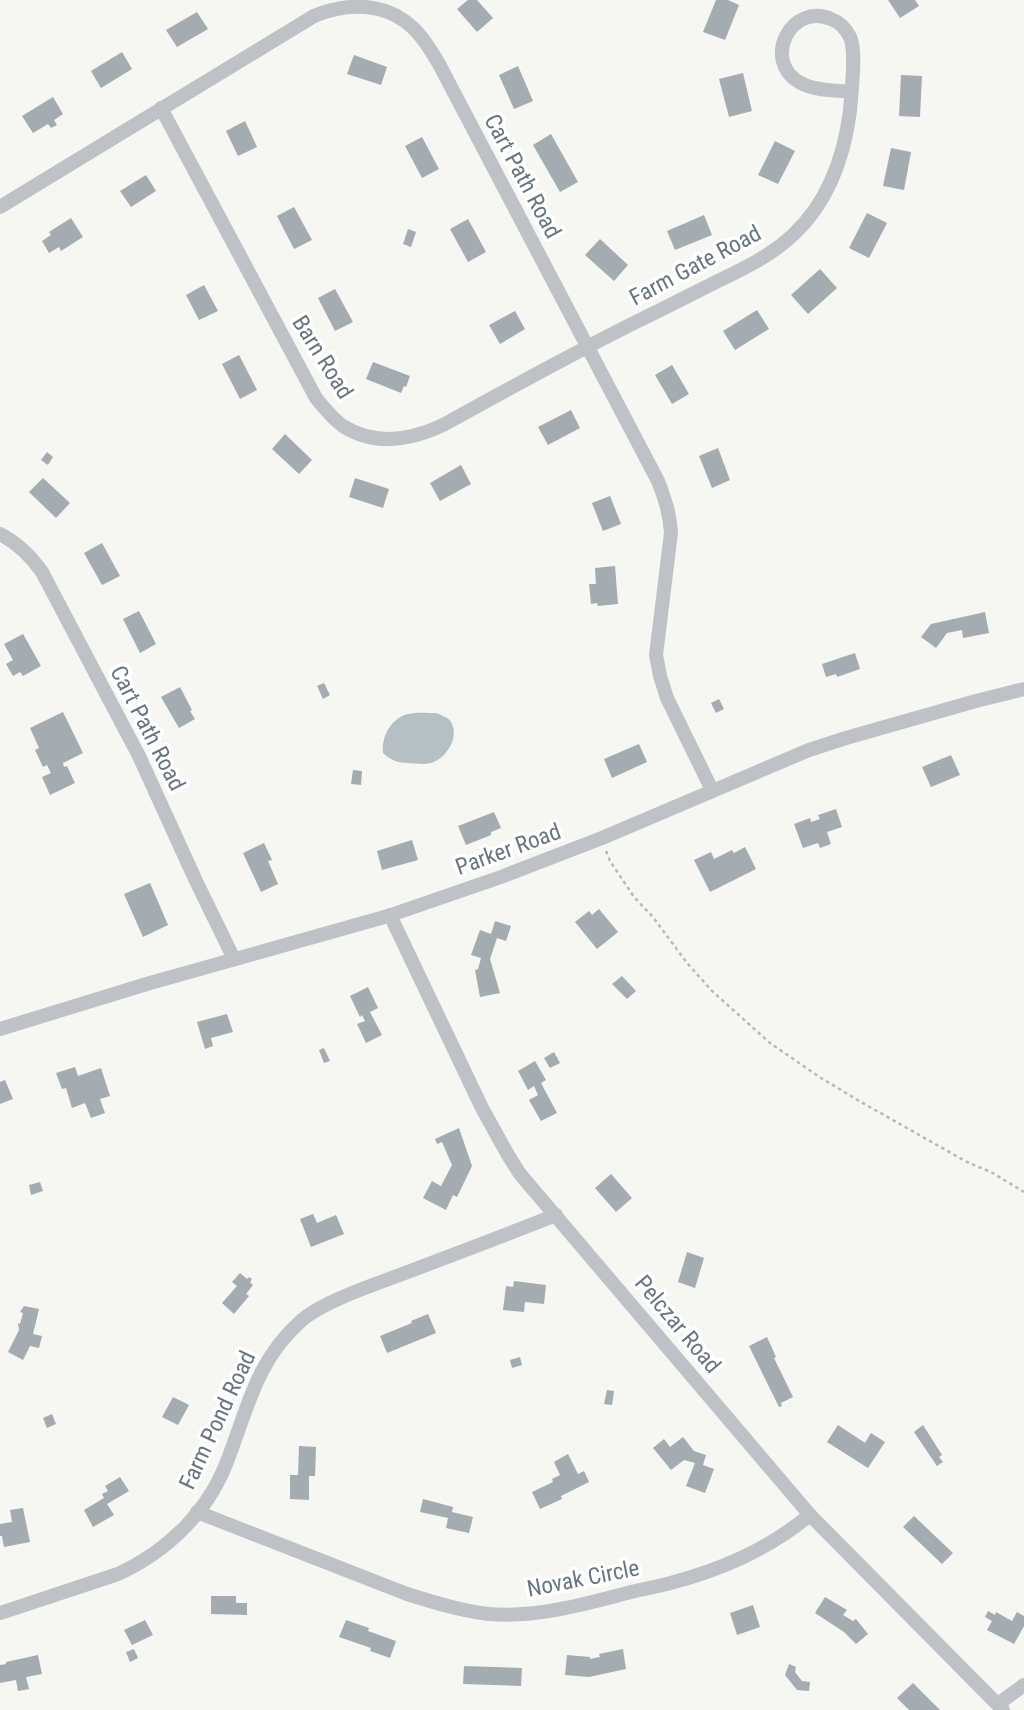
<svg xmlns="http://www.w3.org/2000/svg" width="1024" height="1710" font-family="'Roboto Condensed',sans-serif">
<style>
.water{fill:#b6bfc4}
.building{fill:#a4abb1}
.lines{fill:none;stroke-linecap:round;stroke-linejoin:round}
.path{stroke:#b6b9bc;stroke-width:2.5;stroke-dasharray:3.5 3.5;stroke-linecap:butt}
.street{stroke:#bec1c5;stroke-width:14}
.labels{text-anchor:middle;stroke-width:7;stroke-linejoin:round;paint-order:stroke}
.street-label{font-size:23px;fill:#687581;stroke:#fff}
</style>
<rect width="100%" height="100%" fill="#f6f6f3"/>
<path class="water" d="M436,713C441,715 448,717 451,722C460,737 446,759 431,763C424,765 415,763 408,763C398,763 390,760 383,753C381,737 391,718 408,714C417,712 428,713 436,713Z"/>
<g class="building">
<path d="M468,0H477L493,18L477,32L457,9Z"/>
<path d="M716,0H728L739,5L725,40L703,32Z"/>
<path d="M888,0H915L919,6L900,18Z"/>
<path d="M197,12L208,29L177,47L166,30Z"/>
<path d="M122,52L132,69L101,88L91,71Z"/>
<path d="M354,55L387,67L381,85L347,74Z"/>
<path d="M518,66L533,101L514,109L499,75Z"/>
<path d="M743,73L752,111L729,117L719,79Z"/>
<path d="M901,75L922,76L920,117L899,116Z"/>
<path d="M53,97L63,114L54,120L57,125L51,128L48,124L33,133L22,116Z"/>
<path d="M245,121L257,147L238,156L226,131Z"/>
<path d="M551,134L578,182L560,192L533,145Z"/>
<path d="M422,137L439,169L422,178L405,146Z"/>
<path d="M775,141L795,151L778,184L758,175Z"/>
<path d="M891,148L911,152L904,190L883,186Z"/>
<path d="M146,175L156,191L131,207L120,191Z"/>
<path d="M294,207L312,240L294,249L277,216Z"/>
<path d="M867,213L887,223L869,258L849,248Z"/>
<path d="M704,215L712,235L675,250L667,231Z"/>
<path d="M71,218L83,237L61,251L59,247L49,253L42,241L51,235L49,232Z"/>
<path d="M468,219L486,252L468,262L450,229Z"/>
<path d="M408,229L416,232L411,247L403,244Z"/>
<path d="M600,239L628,265L614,281L585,255Z"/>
<path d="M820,269L837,288L808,314L791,295Z"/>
<path d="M204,285L218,311L199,320L186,295Z"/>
<path d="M335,289L353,322L335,331L318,298Z"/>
<path d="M757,310L769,329L735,350L723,331Z"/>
<path d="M515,311L525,329L500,344L489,325Z"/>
<path d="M239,355L257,390L240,399L222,364Z"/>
<path d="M373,362L410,376L406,387L404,386L401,393L366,379Z"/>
<path d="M672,365L689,394L672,404L655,375Z"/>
<path d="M571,410L580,428L548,445L538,427Z"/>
<path d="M285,434L312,460L299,474L272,449Z"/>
<path d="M718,448L730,480L712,488L699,456Z"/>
<path d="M47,452L53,457L48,465L41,460Z"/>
<path d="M461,465L471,484L440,501L430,483Z"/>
<path d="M43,478L70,503L56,518L29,492Z"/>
<path d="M355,478L389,489L383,508L349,497Z"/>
<path d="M610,496L621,524L603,531L592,503Z"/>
<path d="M102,543L120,576L102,585L84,553Z"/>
<path d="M615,566L618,604L598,606L597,603L591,604L589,584H596L595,568Z"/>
<path d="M139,611L156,644L140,653L123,619Z"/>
<path d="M985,612L989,633L963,638L962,630L947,633L936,648L921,637L931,624Z"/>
<path d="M23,634L41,666L23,676L20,672L13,676L6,664L13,660L4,644Z"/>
<path d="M855,653L860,669L837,677L836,674L826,677L822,664Z"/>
<path d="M324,683L330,695L323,699L317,686Z"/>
<path d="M180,687L192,710L190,711L195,719L179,728L161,697Z"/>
<path d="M719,699L724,709L716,713L711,703Z"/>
<path d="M63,712L83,753L63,763L64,767L67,766L75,783L50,795L42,777L51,773L47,765L43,767L35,750L39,748L30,728Z"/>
<path d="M639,744L647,762L612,778L604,759Z"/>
<path d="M951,755L960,775L931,787L922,767Z"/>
<path d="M353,770L362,771L361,785L351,784Z"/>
<path d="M836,809L842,827L827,832L831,844L820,848L818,843L803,848L794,824L810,818L811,822L820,819L818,815Z"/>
<path d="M494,812L501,828L491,832V835L466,845L458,826Z"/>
<path d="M412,840L418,860L382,870L377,851Z"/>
<path d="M264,843L272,860L268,861L278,884L261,892L243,853Z"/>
<path d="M745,847L756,869L710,892L694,860L711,852L714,859L732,850L734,853Z"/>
<path d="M150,883L168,925L143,937L124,894Z"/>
<path d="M599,909L618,932L597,949L575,922L589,911L592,915Z"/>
<path d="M495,921L511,926L506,941L497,938L490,959L500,993L480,997L475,970L478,969L481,958L471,955L480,930L491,934Z"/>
<path d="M622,976L636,991L627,999L612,984Z"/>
<path d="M368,987L378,1008L370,1012L382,1035L366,1043L357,1024L365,1021L362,1015L360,1017L350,996Z"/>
<path d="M227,1014L233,1032L211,1038L213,1046L205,1049L197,1022Z"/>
<path d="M324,1048L330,1061L324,1063L319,1050Z"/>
<path d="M554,1052L560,1063L550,1068L544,1058Z"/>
<path d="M535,1061L546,1080L541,1083L557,1113L541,1121L529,1100L538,1095L534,1086L528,1090L518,1071Z"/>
<path d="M75,1067L78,1076L101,1068L110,1096L100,1099L105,1113L91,1118L85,1103L72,1108L66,1088L62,1089L56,1073Z"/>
<path d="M5,1080L13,1099L0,1104V1082Z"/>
<path d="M459,1128L472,1166L457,1197L453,1195L446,1210L423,1198L432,1181L441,1186L452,1165L442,1142L437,1144L435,1139Z"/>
<path d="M611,1174L632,1198L616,1212L595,1188Z"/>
<path d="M40,1182L43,1191L31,1195L29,1185Z"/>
<path d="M313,1214L317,1223L336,1215L344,1234L311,1247L300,1219Z"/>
<path d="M687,1252L704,1258L695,1288L678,1282Z"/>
<path d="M240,1273L247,1279L249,1277L252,1279L250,1282L253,1285L246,1294L249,1296L234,1314L222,1303L237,1286L232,1282Z"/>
<path d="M514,1281L546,1285L544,1304L525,1302L524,1312L503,1310L506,1286L513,1287Z"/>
<path d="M24,1306L39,1309L33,1334L42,1336L39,1348L30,1346L23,1360L8,1352L19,1330L18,1323L20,1324L23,1313L20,1312Z"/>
<path d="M428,1314L436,1333L387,1353L380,1336L412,1323L411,1321Z"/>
<path d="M767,1337L776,1357L774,1358L793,1397L781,1403L782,1406L779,1407L749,1346Z"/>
<path d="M520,1357L522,1365L512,1368L510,1360Z"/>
<path d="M607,1390L614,1391L612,1405L604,1404Z"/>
<path d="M173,1397L189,1405L178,1425L162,1417Z"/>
<path d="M52,1414L56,1424L47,1428L43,1418Z"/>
<path d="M838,1425L865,1443L871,1433L885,1442L868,1468L827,1442Z"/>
<path d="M923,1425L942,1455L939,1457L943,1462L937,1466L914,1432Z"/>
<path d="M683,1437L694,1451L706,1455L703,1465L714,1469L705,1493L686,1486L695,1463L684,1460L671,1470L653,1448L664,1439L670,1447Z"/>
<path d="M299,1446L316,1447L315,1476H309V1500L290,1499V1475H298Z"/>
<path d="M568,1454L578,1474L584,1471L589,1482L561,1496L562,1499L540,1509L532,1492L553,1482L552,1479L560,1475L554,1462Z"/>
<path d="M120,1477L129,1491L107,1504L114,1515L93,1527L84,1510L104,1498L102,1494L108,1491L105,1486Z"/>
<path d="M423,1499L453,1507L452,1512L473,1517L469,1533L446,1528L448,1518L420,1512Z"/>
<path d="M23,1508L30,1542L4,1547L2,1536H0V1524L12,1522L10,1510Z"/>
<path d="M914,1516L953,1553L942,1564L903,1527Z"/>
<path d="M211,1596H236V1603H247V1615L211,1614Z"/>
<path d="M825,1597L847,1610L843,1615L853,1621L856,1619L868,1634L856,1644L844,1632L815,1613Z"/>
<path d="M753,1605L760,1627L737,1635L730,1613Z"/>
<path d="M988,1611L995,1615L996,1612L1012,1621L1017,1612L1024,1616V1626L1014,1644L987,1630L992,1621L985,1617Z"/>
<path d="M145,1620L153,1635L132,1645L124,1630Z"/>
<path d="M346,1620L369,1628L368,1631L396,1641L390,1658L370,1651L371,1648L339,1637Z"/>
<path d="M134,1649L138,1658L130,1662L126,1652Z"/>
<path d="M623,1649L626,1669L589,1677L565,1675L567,1655L590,1657V1659L600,1657L599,1654Z"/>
<path d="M38,1655L42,1674L26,1677L29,1689L18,1691L16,1680L0,1683V1665L6,1664V1662Z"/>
<path d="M789,1664L796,1667L795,1672L802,1681L810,1682L809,1691L797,1690L785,1675Z"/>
<path d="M464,1666L522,1668L521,1686L463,1684Z"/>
<path d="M913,1683L940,1710H909L897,1698Z"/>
</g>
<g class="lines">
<path class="path" d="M606,851L610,861L634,897L653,917L687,963L712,991L770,1043L821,1078L861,1102L967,1162L991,1172L1024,1192"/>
<g class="street">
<path d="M161,108L316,398C324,408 333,419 343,426C376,447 412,440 445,424C510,388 575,352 642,319C667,307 692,294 718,281C745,268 772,255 794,234C829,201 844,157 850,111C851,93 857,52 850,37C846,29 839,22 831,19C791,2 762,60 799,82C814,91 835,90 851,92"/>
<path d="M0,207L314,16C347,2 386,2 413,28C424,38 432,52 439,64L658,481C665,499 670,514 671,533L656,655L660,676L667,698L712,790"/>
<path d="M0,534C18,543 30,555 42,572L139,756L196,881L234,959"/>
<path d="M390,915L482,1108L508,1155L520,1174L810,1515L1003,1710"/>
<path d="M0,1029L150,983L388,916L501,877L602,838L809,750L846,738L976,701L1024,689"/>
<path d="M197,1512L407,1594C433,1602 461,1611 489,1614C538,1618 584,1604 631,1592C643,1589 655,1587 667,1584C721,1570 767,1550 810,1515"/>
<path d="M0,1613L118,1574C168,1551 209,1511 228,1459C248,1407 257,1359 302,1320C323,1302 370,1286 397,1276C450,1256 503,1236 556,1215"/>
<path d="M998,1704L1024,1685"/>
</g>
</g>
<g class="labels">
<g class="street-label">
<text transform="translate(523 176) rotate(62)" y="8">Cart Path Road</text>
<text transform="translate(695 265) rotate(-28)" y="8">Farm Gate Road</text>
<text transform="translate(323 357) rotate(58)" y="8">Barn Road</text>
<text transform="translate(148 728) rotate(63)" y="8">Cart Path Road</text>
<text transform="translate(508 849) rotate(-20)" y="8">Parker Road</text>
<text transform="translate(678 1324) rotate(50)" y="8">Pelczar Road</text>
<text transform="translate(217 1420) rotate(-65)" y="8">Farm Pond Road</text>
<text transform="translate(583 1578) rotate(-11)" y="8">Novak Circle</text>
</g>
</g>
</svg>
